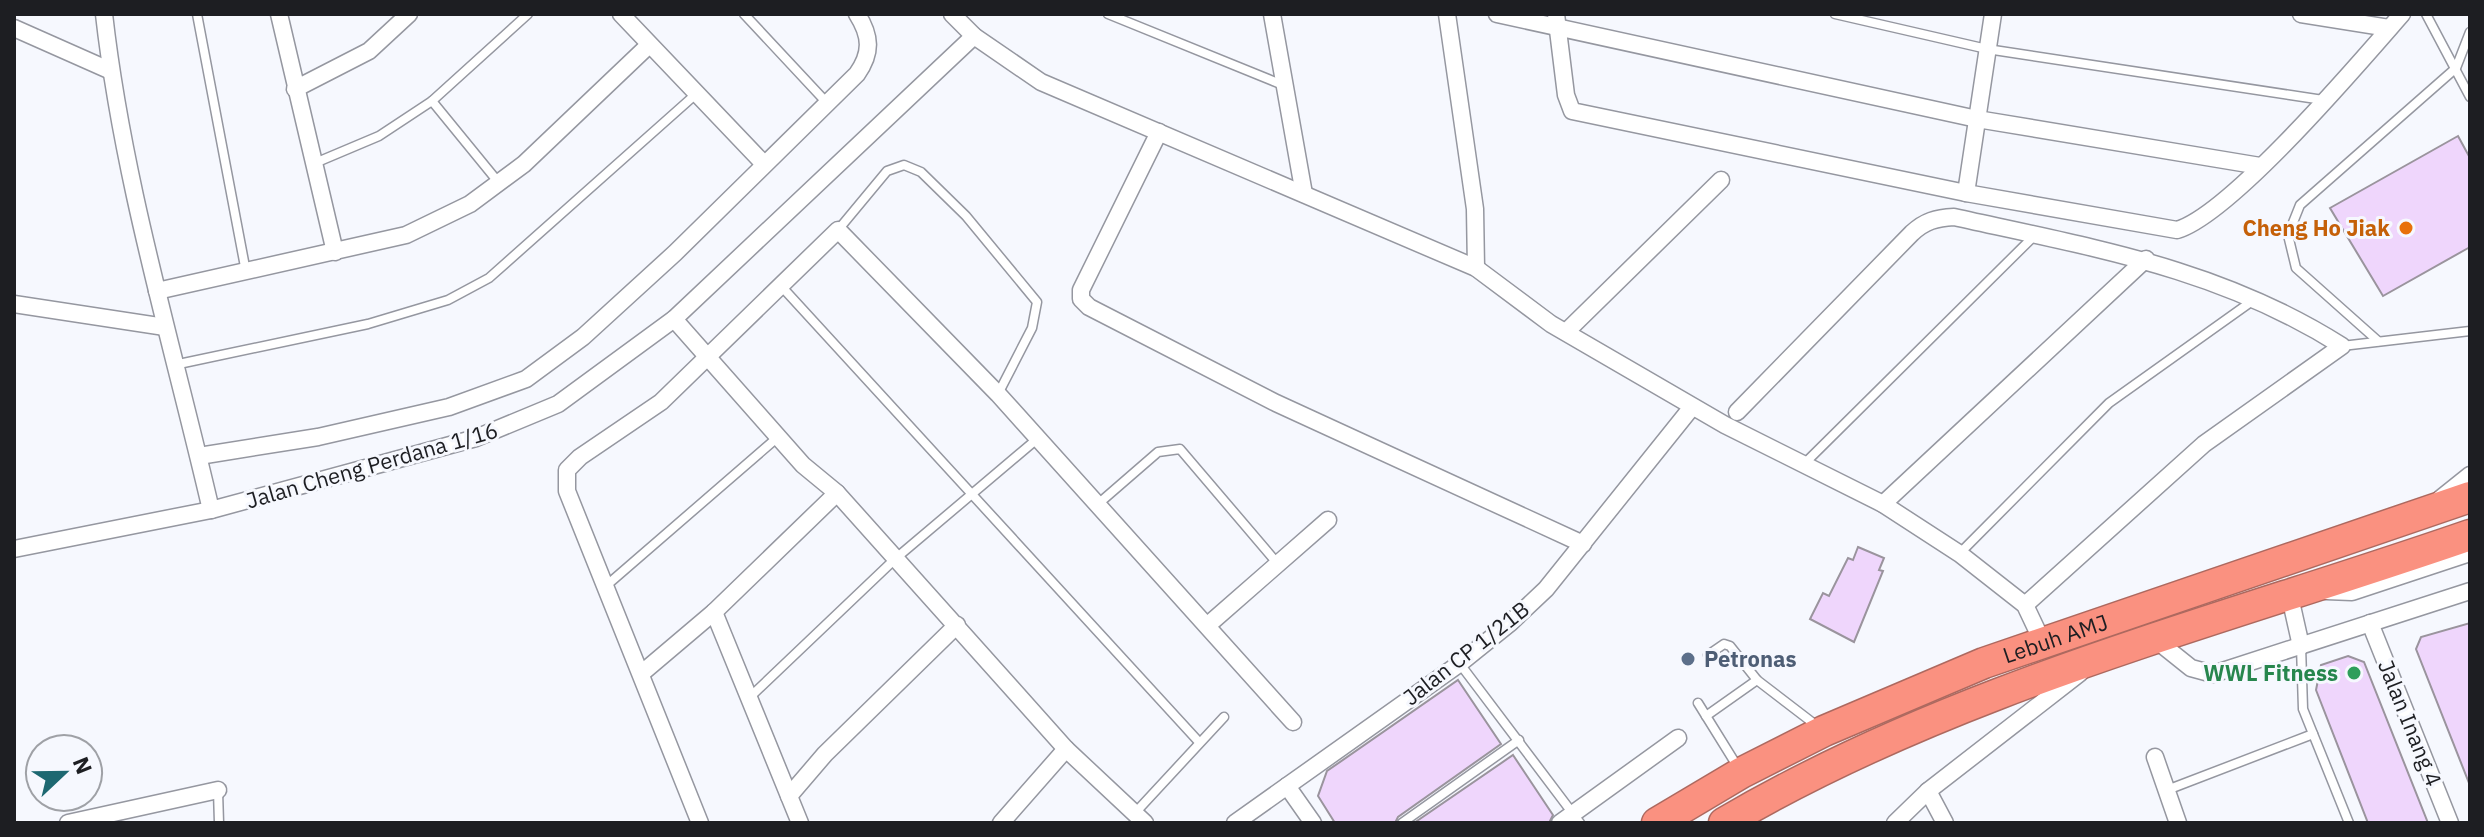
<svg xmlns="http://www.w3.org/2000/svg" width="2484" height="837" font-family="'IBM Plex Sans',sans-serif">
<style>
.building{fill:#efd6fc;stroke:#9a949d;stroke-width:2}
.lines{fill:none;stroke-linecap:round;stroke-linejoin:round}
.lane-casing{stroke:#9597a0;stroke-width:11}
.street-casing{stroke:#9597a0;stroke-width:19}
.highway-casing{stroke:#ad695f;stroke-width:33}
.lane{stroke:#fff;stroke-width:8}
.street{stroke:#fff;stroke-width:16}
.highway{stroke:#fa9180;stroke-width:30}
.food-dot{fill:#e8710a;stroke:#f6f8fe;stroke-width:3}
.service-dot{fill:#5c6f8a;stroke:#f6f8fe;stroke-width:3}
.leisure-dot{fill:#2e9e5b;stroke:#f6f8fe;stroke-width:3}
.labels{text-anchor:middle;stroke-width:6;stroke-linejoin:round;paint-order:stroke}
.food-label{font-size:22px;font-weight:bold;fill:#c56008;stroke:#f6f8fe;text-anchor:end}
.street-label{font-size:22px;fill:#1d1e22;stroke:#f6f8fe}
.service-label{font-size:22px;font-weight:bold;fill:#4e5e75;stroke:#f6f8fe;text-anchor:start}
.leisure-label{font-size:22px;font-weight:bold;fill:#27864d;stroke:#f6f8fe;text-anchor:end}
</style>
<rect width="100%" height="100%" fill="#f6f8fe"/>
<g class="building">
<path d="M2458,136L2470,158V247L2383,296L2330,208Z"/>
<path d="M1858,547L1884,558L1879,570L1883,571L1854,642L1810,619L1823,593L1829,596L1848,558L1853,560Z"/>
<path d="M2470,623V783H2469L2416,649L2421,637Z"/>
<path d="M2348,656L2364,662L2428,823H2368L2316,690L2321,665Z"/>
<path d="M1458,680L1501,744L1398,817L1395,823H1335L1318,796L1327,771Z"/>
<path d="M1513,755L1553,815L1549,823H1414Z"/>
</g>
<g class="lines">
<g class="lane-casing">
<g id="lane">
<path d="M197,14L246,272"/>
<path d="M744,14L828,104"/>
<path d="M1108,14L1283,85"/>
<path d="M1835,14L1987,49L2323,100"/>
<path d="M2426,14L2470,97"/>
<path d="M432,101L499,183"/>
<path d="M315,163L379,136L432,101L528,14"/>
<path d="M838,230L887,171L904,165L921,172L966,216L1037,302L1032,328L998,394"/>
<path d="M782,287L1199,742"/>
<path d="M2378,341L2296,268L2288,235L2300,205L2456,68L2470,32"/>
<path d="M2342,346L2470,331"/>
<path d="M174,365L368,324L448,300L489,278L696,94"/>
<path d="M1802,466L2034,236"/>
<path d="M1098,504L1158,452L1180,449L1278,564"/>
<path d="M1960,553L2109,403L2255,299"/>
<path d="M607,585L778,437"/>
<path d="M2301,646L2303,709L2349,823"/>
<path d="M1708,655L1724,644L1730,646L1757,680L1817,726"/>
<path d="M1460,664L1580,823"/>
<path d="M749,698L895,559L1037,439"/>
<path d="M1698,703L1739,769"/>
<path d="M1706,716L1757,680"/>
<path d="M2167,790L2313,734"/>
<path d="M218,791L219,823"/>
<path d="M1135,813L1224,717"/>
<path d="M1402,823L1519,740"/>
</g>
</g>
<g class="street-casing">
<g id="street">
<path d="M104,14C123,182 173,346 211,510"/>
<path d="M279,14L335,252"/>
<path d="M621,14L764,164"/>
<path d="M952,14L974,36L1041,82L1476,268L1551,324L1725,425L1883,504L1960,554L2025,605L2043,643"/>
<path d="M1272,14L1304,194"/>
<path d="M1447,14L1475,209L1476,268"/>
<path d="M1497,14L1977,119L2260,166"/>
<path d="M1556,14L1566,95L1572,111L1966,193L2177,230C2231,214 2360,62 2402,14"/>
<path d="M2301,14L2389,28"/>
<path d="M14,28L111,71"/>
<path d="M295,89L369,51L409,14"/>
<path d="M1159,132L1081,290V299L1089,307L1276,403L1583,544"/>
<path d="M1966,193L1993,14"/>
<path d="M157,291L406,235L470,204L524,164L649,45"/>
<path d="M14,304L165,327"/>
<path d="M674,319L803,465L837,493L1066,749L1145,823"/>
<path d="M1566,332L1721,180"/>
<path d="M1737,412L1912,233C1925,221 1936,218 1954,217C2093,248 2219,268 2342,346L2204,444L2025,605"/>
<path d="M199,456L318,437L449,407L526,379L583,337L675,253L857,74C872,53 871,36 857,14"/>
<path d="M2440,499L2470,475"/>
<path d="M1883,504L2146,259"/>
<path d="M14,549L211,510L476,438L558,404L674,319L974,36"/>
<path d="M2326,591L2352,592L2470,553"/>
<path d="M2290,597L2301,646"/>
<path d="M714,612L800,823"/>
<path d="M2370,623L2450,823"/>
<path d="M1208,625L1328,520"/>
<path d="M2156,640L2191,668L2213,674L2470,591"/>
<path d="M642,673L714,612L837,493"/>
<path d="M2155,757L2178,823"/>
<path d="M1287,786L1313,823"/>
<path d="M1928,791L1945,823"/>
<path d="M789,796L825,754L957,625"/>
<path d="M68,823L218,790"/>
<path d="M700,823L567,491V470L580,457L661,402L838,230L998,394L1293,722"/>
<path d="M1001,823L1066,749"/>
<path d="M1235,823L1459,664L1510,623L1546,589L1692,407"/>
<path d="M1560,823L1678,738"/>
<path d="M1895,823L1928,791L2080,673"/>
</g>
</g>
<g class="highway-casing">
<g id="highway">
<path id="s1" d="M1657,823L1741,773L1824,731L1984,663L2470,497"/>
<path d="M1724,823C1955,687 2219,622 2470,535"/>
</g>
</g>
<use href="#lane" class="lane"/>
<use href="#street" class="street"/>
<use href="#highway" class="highway"/>
</g>
<circle class="food-dot" cx="2406" cy="228" r="8"/>
<circle class="service-dot" cx="1688" cy="659" r="8"/>
<circle class="leisure-dot" cx="2354" cy="673" r="8"/>
<g class="labels">
<g class="food-label">
<text x="2390" y="236">Cheng Ho Jiak</text>
</g>
<g class="street-label">
<text transform="translate(372 465) rotate(-16)" y="8">Jalan Cheng Perdana 1/16</text>
<text dy="8" stroke="none"><textPath href="#s1" startOffset="440">Lebuh AMJ</textPath></text>
<text transform="translate(1466 653) rotate(-38)" y="8">Jalan CP 1/21B</text>
<text transform="translate(2410 723) rotate(68)" y="8">Jalan Inang 4</text>
</g>
<g class="service-label">
<text x="1704" y="667">Petronas</text>
</g>
<g class="leisure-label">
<text x="2338" y="681">WWL Fitness</text>
</g>
</g>
<rect width="2484" height="837" fill="none" stroke="#1d1e22" stroke-width="32"/>
<g transform="translate(64 773) rotate(68)"><circle r="38" fill="#f6f8fe" stroke="#9fa1a6" stroke-width="2"/>
<path d="M0-6L14 30L0 20L-14 30Z" fill="#1d6871"/>
<text y="-12" font-size="22" font-weight="bold" text-anchor="middle" fill="#1d1e22">N</text>
</g>
</svg>
